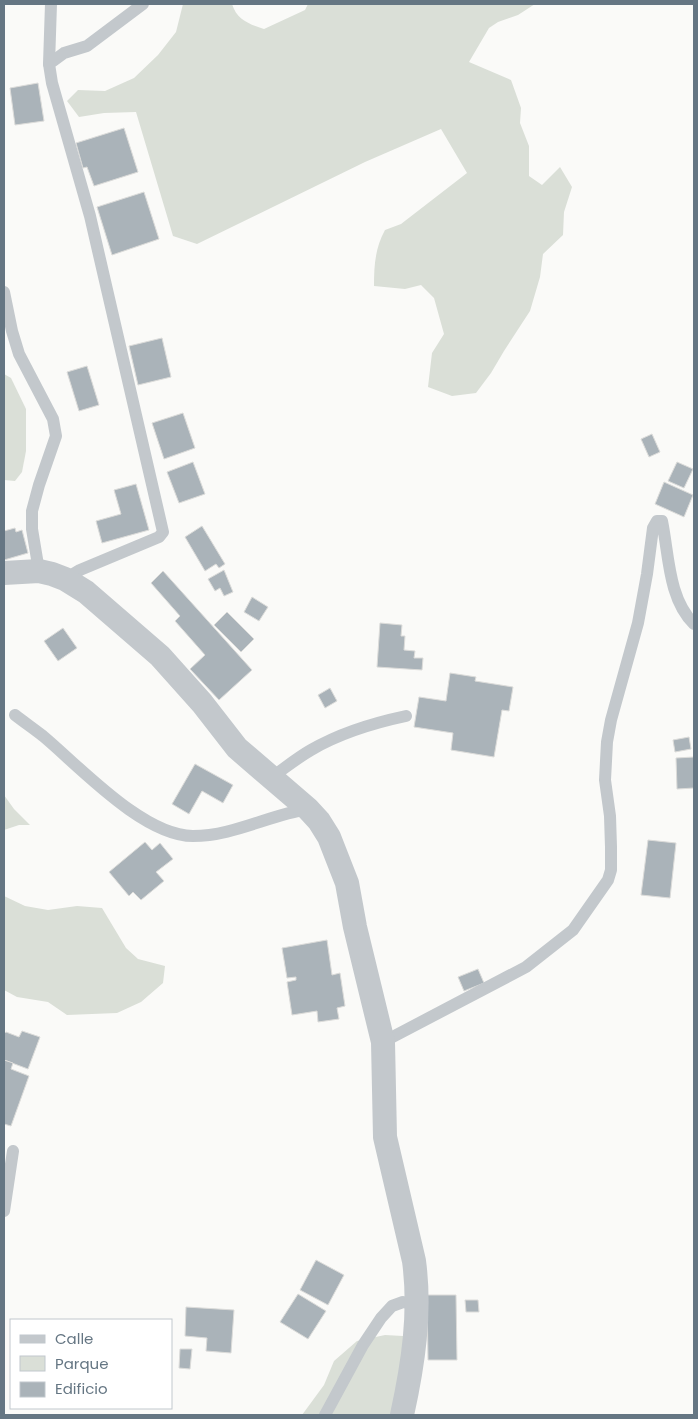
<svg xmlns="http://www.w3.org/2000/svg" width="698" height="1419" font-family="Poppins,sans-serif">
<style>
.green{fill:#dadfd7}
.building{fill:#aab3b9;stroke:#dcdcda}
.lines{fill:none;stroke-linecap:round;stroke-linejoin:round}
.service{stroke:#c3c8cc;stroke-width:12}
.minor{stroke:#c3c8cc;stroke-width:24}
</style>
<rect width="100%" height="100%" fill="#fafaf8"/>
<g class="green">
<path d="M183,4H232C237,20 249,24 264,29L305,10L308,4H535L518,15L498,22L489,28L469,62L511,80L521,108L520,123L529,146V176L542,185L560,167L572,187L564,212L563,235L543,254L540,277L530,311L504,351L491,373L476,393L452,396L428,387L432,353L444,334L434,298L421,285L405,289L374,286C374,266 375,248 385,230L401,224L467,173L441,129L365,162L197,244L173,236L136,112L104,113L79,117L67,101L78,90L105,91L134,78L158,55L176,32Z"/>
<path d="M4,374L11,378L26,409V451L22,472L15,481L4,480Z"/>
<path d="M4,795L14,809L30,825H19L4,830Z"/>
<path d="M4,896L25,906L48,910L77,906L102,908L126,948L138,959L165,966L163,983L141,1002L117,1013L67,1015L48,1002L17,997L4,990Z"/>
<path d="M385,1335L403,1336L406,1344L391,1415H302L324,1385L334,1361L357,1341Z"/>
</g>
<g class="building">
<path d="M38,83L44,121L15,125L10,88Z"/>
<path d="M124,128L138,172L94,186L87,167L83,168L76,143Z"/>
<path d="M144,192L159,239L112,255L97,207Z"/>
<path d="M162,338L171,377L138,385L129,346Z"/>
<path d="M87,366L99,405L79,411L67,372Z"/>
<path d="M183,413L195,448L164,459L152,423Z"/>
<path d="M652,434L660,452L649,457L641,439Z"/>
<path d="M193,462L205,494L179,503L167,472Z"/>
<path d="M677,462L693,469L684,488L668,481Z"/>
<path d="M664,482L693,495L684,517L655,504Z"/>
<path d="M136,484L149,530L102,543L96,521L121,514L114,490Z"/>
<path d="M202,526L225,564L219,568L216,564L205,571L185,537Z"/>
<path d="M15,528L16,532L22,530L28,553L4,560V531Z"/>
<path d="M224,570L233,592L224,596L220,588L215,591L208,579Z"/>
<path d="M163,571L252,670L219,700L190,669L205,655L175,621L180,616L151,583Z"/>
<path d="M252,597L268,607L259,621L244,612Z"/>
<path d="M227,612L254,639L241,652L214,625Z"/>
<path d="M380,623L402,625L401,636H405L404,650L415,651L414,658H423L422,670L377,667Z"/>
<path d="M63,628L77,648L58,661L44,641Z"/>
<path d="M450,673L476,677L475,681L513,687L509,711L502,710L494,757L451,750L453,733L414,727L419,697L446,701Z"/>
<path d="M330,688L337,701L325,708L318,695Z"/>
<path d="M689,737L691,749L675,752L673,740Z"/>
<path d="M694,757V788L677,789L676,758Z"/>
<path d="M195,764L233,785L223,803L202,791L189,814L172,804Z"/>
<path d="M648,840L676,843L670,898L641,895Z"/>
<path d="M145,842L152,850L160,843L173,859L156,872L164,881L141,900L133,892L129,896L109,872Z"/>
<path d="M327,940L332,975L340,973L345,1006L337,1008L339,1019L318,1022L317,1011L292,1015L287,982L296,980V977L287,978L282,948Z"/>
<path d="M478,969L484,983L464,991L458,977Z"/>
<path d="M22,1031L40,1037L28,1069L4,1060V1034L6,1032L19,1037Z"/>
<path d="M4,1060L13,1063L11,1069L29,1076L11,1126L4,1124Z"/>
<path d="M316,1260L344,1275L328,1305L300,1290Z"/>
<path d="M298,1294L326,1311L308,1339L280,1322Z"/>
<path d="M427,1295H456L457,1360H428Z"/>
<path d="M465,1300H478L479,1312H466Z"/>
<path d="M186,1307L234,1310L231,1353L206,1351L207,1338L185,1336Z"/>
<path d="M180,1349H192L190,1369L179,1368Z"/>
</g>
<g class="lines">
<g class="service">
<path d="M49,64L51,4"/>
<path d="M4,292L12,331L19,354L53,419L56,436L39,485L32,511V529L39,571"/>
<path d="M65,579L80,570L159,537L163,532L90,216L52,83L49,64L64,53L87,46L143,4"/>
<path d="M15,715C24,722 34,729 43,736C79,766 143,836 193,836C233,836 269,815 308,809"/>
<path d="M272,777C285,768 297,758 311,750C340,733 373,723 406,716"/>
<path d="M383,1042L526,967L573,930L608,880L611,870V847L610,816L605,780L607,742L611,720L638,623L647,574L653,528L657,521H662C669,555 668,598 694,624"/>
<path d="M4,1211L13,1151"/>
<path d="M325,1415L363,1345L381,1318L392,1306L403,1302L416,1305"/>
</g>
<path class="minor" d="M4,573L39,571L52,574L65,579L86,592L160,656L202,703L237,748L308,809L319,821L329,837L347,883L355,927L383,1042L385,1137L414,1261C421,1313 413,1365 402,1415"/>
</g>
<rect width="698" height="1419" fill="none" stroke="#657683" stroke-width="10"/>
<rect x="10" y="1319" width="162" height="90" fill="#ffffff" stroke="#c1c8cd"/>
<rect x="20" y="1335" width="25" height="8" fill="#c3c8cc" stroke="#c1c8cd"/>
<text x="55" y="1344" font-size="15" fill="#657683">Calle</text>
<rect x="20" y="1356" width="25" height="15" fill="#dadfd7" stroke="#c1c8cd"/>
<text x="55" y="1369" font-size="15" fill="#657683">Parque</text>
<rect x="20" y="1382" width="25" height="15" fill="#aab3b9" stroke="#c1c8cd"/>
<text x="55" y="1394" font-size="15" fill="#657683">Edificio</text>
</svg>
